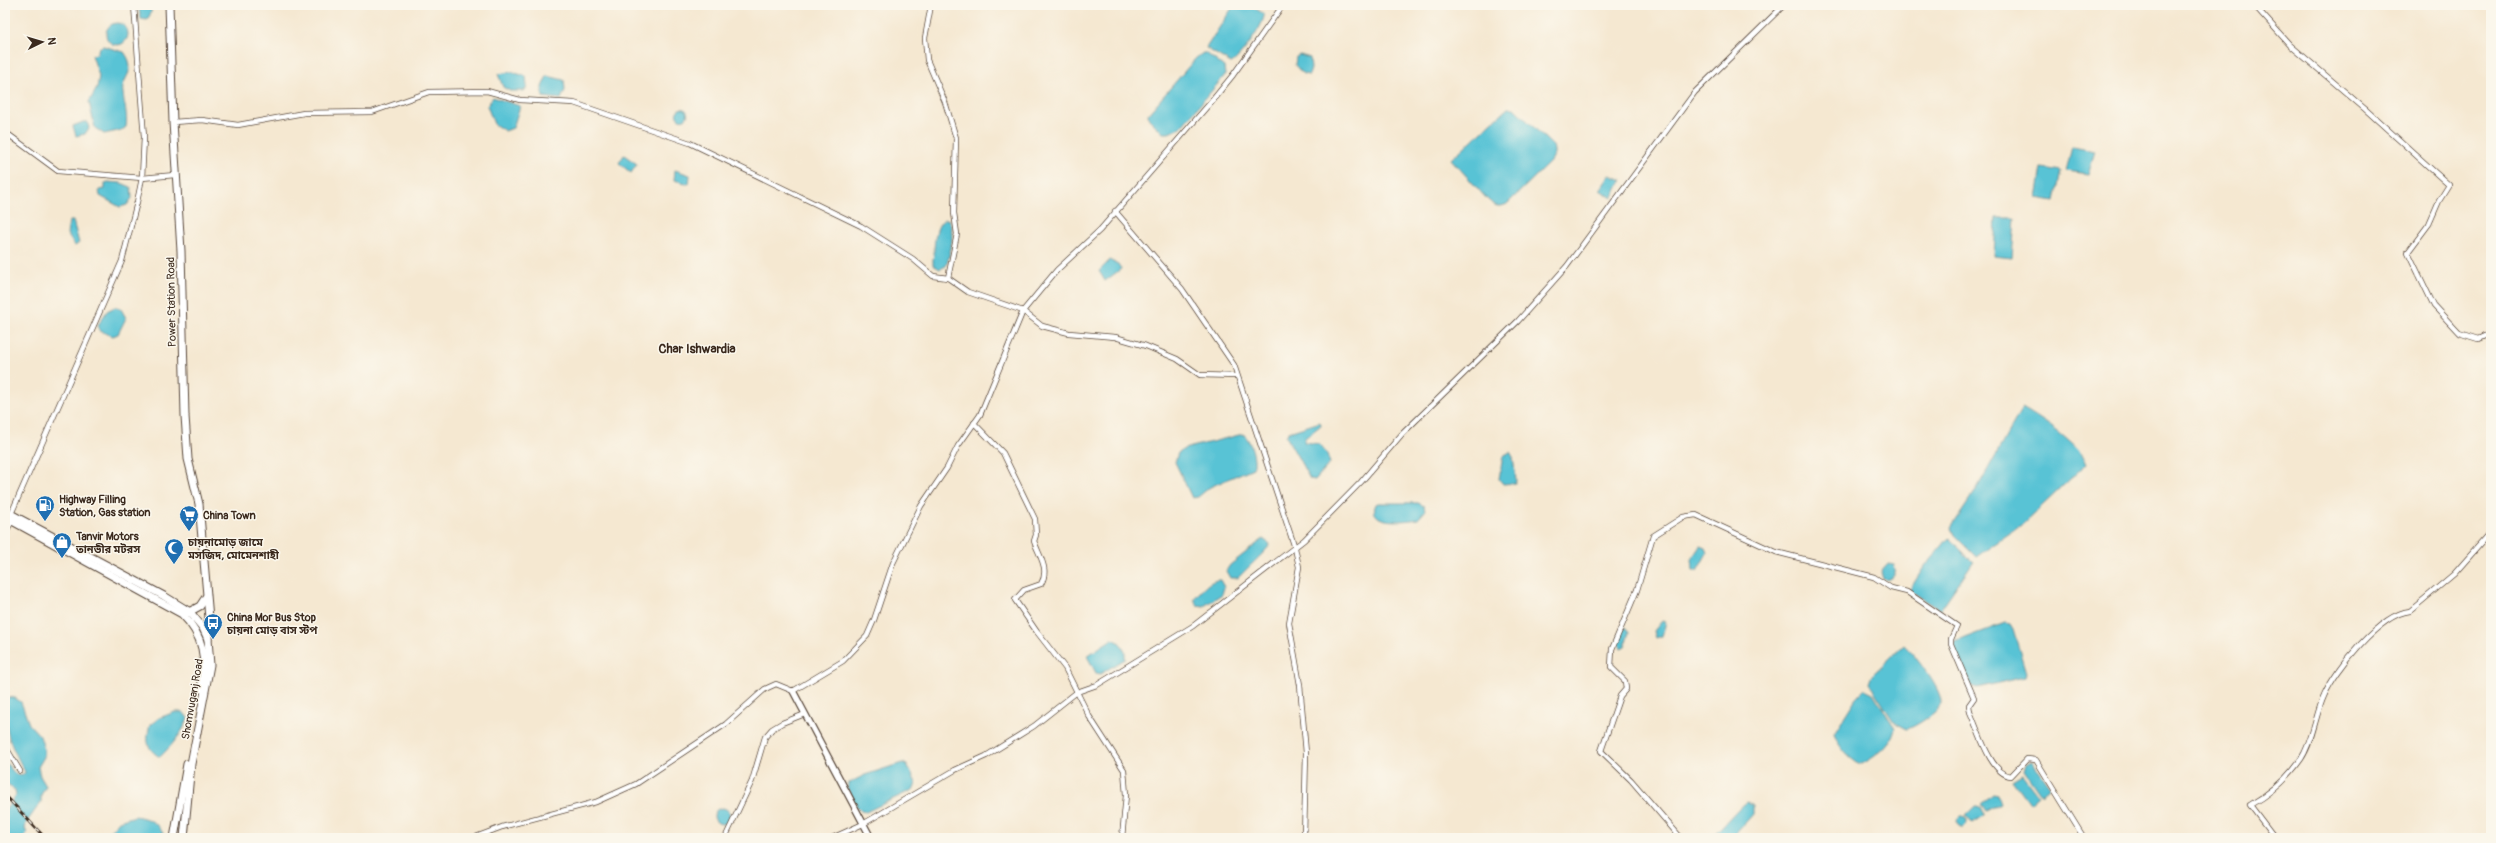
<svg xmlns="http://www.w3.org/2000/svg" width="2496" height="843" font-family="Pangolin,'Noto Sans Bengali',sans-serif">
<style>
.water{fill:#59c3d5;stroke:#4a767a}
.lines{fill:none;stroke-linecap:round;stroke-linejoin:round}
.minor-casing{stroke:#574639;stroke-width:6}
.tertiary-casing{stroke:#574639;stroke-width:8}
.primary-casing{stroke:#574639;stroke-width:9}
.minor{stroke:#fff;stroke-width:4.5}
.tertiary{stroke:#fff;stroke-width:5.5}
.primary{stroke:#fff;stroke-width:7}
.rail-casing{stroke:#3b2a1e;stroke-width:3}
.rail{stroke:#fbf7ec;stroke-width:1.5;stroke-dasharray:4.5;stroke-linecap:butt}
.labels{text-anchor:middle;stroke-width:3;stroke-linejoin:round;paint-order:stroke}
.street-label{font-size:11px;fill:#3b2a1e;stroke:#fbf7ec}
.poi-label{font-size:11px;font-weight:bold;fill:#3b2a1e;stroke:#fbf7ec;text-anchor:start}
.quarter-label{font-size:13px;font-weight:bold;fill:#3b2a1e;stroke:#fbf7ec}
</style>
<rect width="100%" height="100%" fill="#fbf7ec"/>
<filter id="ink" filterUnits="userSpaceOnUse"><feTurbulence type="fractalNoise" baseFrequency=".025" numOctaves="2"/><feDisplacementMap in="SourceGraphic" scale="8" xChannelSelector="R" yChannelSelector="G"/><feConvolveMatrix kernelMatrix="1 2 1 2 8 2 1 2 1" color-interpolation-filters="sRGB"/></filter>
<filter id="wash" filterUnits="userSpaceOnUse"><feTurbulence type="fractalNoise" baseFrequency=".012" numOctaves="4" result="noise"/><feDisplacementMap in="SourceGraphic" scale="16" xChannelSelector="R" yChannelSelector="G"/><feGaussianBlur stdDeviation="0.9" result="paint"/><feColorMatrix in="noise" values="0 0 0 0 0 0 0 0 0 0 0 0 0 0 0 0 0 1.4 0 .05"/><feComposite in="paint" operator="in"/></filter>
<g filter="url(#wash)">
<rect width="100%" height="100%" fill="#f5e8d1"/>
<g class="water">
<path d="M138,5H151V13L147,20L141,19Z"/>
<path d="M1234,5H1250L1264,14C1266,23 1238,61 1231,63L1206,48Z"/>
<circle cx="117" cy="34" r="11"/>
<path d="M103,46L124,52C139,72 120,78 123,93C124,105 128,114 126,127L122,130L104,134L95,128L89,102L97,88L99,76L92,55L97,54L99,48Z"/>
<path d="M1203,53H1206L1224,67L1225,75L1181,127L1169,133H1163L1149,119L1148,114L1196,58Z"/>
<path d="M1300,55L1310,58L1311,69L1309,75L1303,74L1295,65L1296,57Z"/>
<path d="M511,72L526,76L527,87L524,91H510L503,87L498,74Z"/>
<path d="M547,76L564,80L565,90L561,99L543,97L542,87Z"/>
<path d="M493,97L520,106L513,128L505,131L494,124L487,106Z"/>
<path d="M1508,108H1514L1553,146C1555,153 1554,157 1550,162L1507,204C1498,208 1495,206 1488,200L1451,159Z"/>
<circle cx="682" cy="114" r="5.5"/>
<path d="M83,122H87L89,128L85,134L76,136L73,126Z"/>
<path d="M2072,147L2095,151L2088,174L2066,171Z"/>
<path d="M624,155L637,164L631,173L619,163Z"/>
<path d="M2042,168L2061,171L2055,201L2037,198Z"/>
<path d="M675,170L690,175L689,184L674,180Z"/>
<path d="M1610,175L1622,180L1612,198L1600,190Z"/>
<path d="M108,182L121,183L131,187L132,198L127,205L120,207L100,196L99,190L105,189V183Z"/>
<path d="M1996,218H2015L2012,258L1994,256Z"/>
<path d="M945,219L949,220C955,234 951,252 946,266L940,269L933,265V260C935,248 933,226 945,219Z"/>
<path d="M69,221H73L79,243L75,246L67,234Z"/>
<path d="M1110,260L1118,264L1121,269L1105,281L1099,271Z"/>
<path d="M115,307L121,309L126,318L118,334L113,336L100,331L98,325L107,311Z"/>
<path d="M2022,408C2039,417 2080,445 2087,463L2022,525L1976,557L1954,535L1951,528L1975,492Z"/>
<path d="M1320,422L1321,425L1305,438L1304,442L1319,444L1327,454L1330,463L1315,480L1310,479L1286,436L1289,432Z"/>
<path d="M1243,434C1250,438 1257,460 1253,468L1210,487L1198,497L1192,498L1175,462L1178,453L1184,449Z"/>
<path d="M1510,452L1513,457L1516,480L1515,483L1503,484L1499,479L1503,456Z"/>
<path d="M1378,503H1418L1424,506L1425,511L1418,519C1407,521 1366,526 1376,504Z"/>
<path d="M1949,538L1973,562L1940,610L1909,591L1924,567Z"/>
<path d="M1263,539L1270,544C1270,548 1243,572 1238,578H1230L1226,571L1230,565Z"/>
<path d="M1700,546L1705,548L1707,553L1697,571H1693L1692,558Z"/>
<path d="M1888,564L1894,565C1898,573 1892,582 1883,579L1881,572Z"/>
<path d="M1220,580L1224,587L1222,594L1204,606L1197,605L1194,599C1200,592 1210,579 1220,580Z"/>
<path d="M1662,621L1666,622L1662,636L1656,638L1654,631Z"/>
<path d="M2005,623L2010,624L2013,629L2026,673L2025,677L1977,688L1971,686L1954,649L1955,642Z"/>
<path d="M1622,628H1626L1629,632L1625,646L1621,648L1618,641Z"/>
<path d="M1112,639C1121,641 1126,650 1125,659L1100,674L1096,673L1087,656Z"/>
<path d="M1904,645C1914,654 1942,689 1941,703C1940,711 1915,727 1907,729L1894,722L1869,683L1872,675Z"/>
<path d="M1865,689L1873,693L1895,728C1892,746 1876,756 1862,764C1850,762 1837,744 1834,733L1856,698Z"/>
<path d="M5,697L15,698L21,702L29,724L40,736L44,749V757L38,767L40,776L46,786L41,795V802L26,823L25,829L27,833L23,838H5V808H7L16,795L15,790L5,782V761L16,775L24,774L25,772C8,739 5,735 5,697Z"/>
<path d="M175,712H183L188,718C182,734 172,745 160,757C146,749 146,740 150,725L159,718Z"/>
<path d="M2032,762L2050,787L2043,793H2040L2024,770L2026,765Z"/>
<path d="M902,763L907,764L916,783L914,789L866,812L857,808L847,788L849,783L865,775Z"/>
<path d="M2022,774L2038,795L2029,803L2012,780Z"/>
<path d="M1993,794L1998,795L2001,803L1986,811L1981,804Z"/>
<path d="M1747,802L1753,806V814L1732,838H1711L1738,809Z"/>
<path d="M1976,806L1980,807L1984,815L1972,823L1966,816Z"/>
<circle cx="722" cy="816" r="8"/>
<path d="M135,816C151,819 159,823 165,838H104L119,821Z"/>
<circle cx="1962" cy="822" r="5"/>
</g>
</g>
<g filter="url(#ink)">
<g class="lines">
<g class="minor-casing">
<g id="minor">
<path d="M931,5L925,38L927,60L945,102L956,138L954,213L957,234L948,278"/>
<path d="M2254,5L2290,45L2365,109L2449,185L2439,201L2429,224L2408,252L2434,306L2459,333L2478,339L2491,333"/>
<path d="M173,122L202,120L238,125L304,113L372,112L429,92L487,91L520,100L574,103L690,143L861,226L913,259L933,276L948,278L968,292L1023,311L1042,326L1069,333L1115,337L1146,346L1177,359L1200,375L1237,376"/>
<path d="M5,132L58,171L142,178L175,175"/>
<path d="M1115,211L1182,289L1234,365L1295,548L1299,567L1289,623L1300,685L1306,753L1304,838"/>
<path d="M974,423L1003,453L1035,519L1036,535L1034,541C1039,556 1050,569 1041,584L1024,590L1015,600L1037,632L1065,668L1089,716L1124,770L1126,795L1122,838"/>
<path d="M11,514L122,261L137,202L142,178L144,137L134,5"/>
<path d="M5,533L12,521"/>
<path d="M5,746L20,771"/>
<path d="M473,838L502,827L596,802L636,784L726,724L765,689L776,684L793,691L843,661L867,636L874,620L893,563L921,506L947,468L958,446L980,415L1023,311L1057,270L1100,230L1211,102L1233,75L1283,5"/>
<path d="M725,838L752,781L765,737L772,729L782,723L805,714"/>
<path d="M832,838L863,824L955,770L986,756L1034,726L1077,692L1097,685L1193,626L1304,540L1361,482L1402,434L1518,321L1567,266L1695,92L1784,5"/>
<path d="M1681,838L1631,780L1601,751L1620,696L1626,689L1625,681L1611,667L1612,649L1637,590L1653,536L1683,517L1696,515L1776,552L1874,577L1891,588L1907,592L1957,626L1951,639V644L1974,698L1969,705L1970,712C1978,729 1990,774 2011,776L2027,759L2036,760L2084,838"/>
<path d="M2275,838L2250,805C2271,793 2287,779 2301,759C2313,741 2315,716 2324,696C2335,670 2380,614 2410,611L2454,574L2491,532"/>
</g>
</g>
<g class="tertiary-casing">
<path id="tertiary" d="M793,691L871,838"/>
</g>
<g class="primary-casing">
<g id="primary">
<path d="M169,5L173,122L181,251L185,416L188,459L199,504L209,618L208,639"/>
<path d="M5,511L164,596L190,612L203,628L208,639L210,665L191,764L184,838"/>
<path d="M5,517L182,614C204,636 207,659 201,689"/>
<path d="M187,613L200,606L206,597"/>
<path d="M174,838L187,764"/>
</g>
</g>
<use href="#minor" class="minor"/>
<use href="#tertiary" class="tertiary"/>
<use href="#primary" class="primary"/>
<g class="rail-casing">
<path id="rail" d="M5,795L45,838"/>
</g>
<use href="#rail" class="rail"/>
</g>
</g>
<defs>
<g id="fuel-pin" transform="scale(1)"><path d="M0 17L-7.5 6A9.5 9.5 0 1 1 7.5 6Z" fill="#1f6fb2" stroke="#fbf7ec"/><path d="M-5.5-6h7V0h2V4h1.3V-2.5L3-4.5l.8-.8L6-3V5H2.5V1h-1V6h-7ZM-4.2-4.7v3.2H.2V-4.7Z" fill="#fff"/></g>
<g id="supermarket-pin" transform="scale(1)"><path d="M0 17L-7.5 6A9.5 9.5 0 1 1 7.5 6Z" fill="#1f6fb2" stroke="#fbf7ec"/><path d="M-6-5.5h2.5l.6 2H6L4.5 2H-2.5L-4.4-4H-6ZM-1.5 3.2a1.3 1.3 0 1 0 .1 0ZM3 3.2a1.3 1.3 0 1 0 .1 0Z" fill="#fff"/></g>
<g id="shop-pin" transform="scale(1)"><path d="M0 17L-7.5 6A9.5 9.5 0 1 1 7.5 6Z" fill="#1f6fb2" stroke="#fbf7ec"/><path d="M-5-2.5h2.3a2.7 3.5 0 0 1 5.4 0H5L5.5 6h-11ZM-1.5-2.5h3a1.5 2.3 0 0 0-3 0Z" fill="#fff"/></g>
<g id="mosque-pin" transform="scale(1)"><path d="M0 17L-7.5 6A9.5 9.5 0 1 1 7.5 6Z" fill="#1f6fb2" stroke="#fbf7ec"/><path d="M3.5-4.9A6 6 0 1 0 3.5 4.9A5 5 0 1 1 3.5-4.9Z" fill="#fff"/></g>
<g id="bus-pin" transform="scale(1)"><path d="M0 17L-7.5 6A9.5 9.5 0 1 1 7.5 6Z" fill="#1f6fb2" stroke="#fbf7ec"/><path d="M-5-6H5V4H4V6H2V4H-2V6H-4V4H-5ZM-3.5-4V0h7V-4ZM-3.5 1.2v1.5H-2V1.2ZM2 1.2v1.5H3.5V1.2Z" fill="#fff"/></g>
</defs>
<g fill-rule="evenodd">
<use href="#fuel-pin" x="45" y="505"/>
<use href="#supermarket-pin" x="189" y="515"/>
<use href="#shop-pin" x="62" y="542"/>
<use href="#mosque-pin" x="174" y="548"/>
<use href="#bus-pin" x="213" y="623"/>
</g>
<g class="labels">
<g class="street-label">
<text transform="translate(171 302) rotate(-91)" y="4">Power Station Road</text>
<text transform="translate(192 699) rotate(-80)" y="4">Shomvuganj Road</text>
</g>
<g class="poi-label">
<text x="59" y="503">Highway Filling<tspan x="59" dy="13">Station, Gas station</tspan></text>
<text x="203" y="519">China Town</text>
<text x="76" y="540">Tanvir Motors<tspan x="76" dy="13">তানভীর মটরস</tspan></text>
<text x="188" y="546">চায়নামোড় জামে<tspan x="188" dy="13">মসজিদ, মোমেনশাহী</tspan></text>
<text x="227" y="621">China Mor Bus Stop<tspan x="227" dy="13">চায়না মোড় বাস স্টপ</tspan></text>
</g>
<g class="quarter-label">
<text x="697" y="353">Char Ishwardia</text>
</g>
</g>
<rect width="2496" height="843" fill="none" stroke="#fbf7ec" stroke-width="20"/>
<g transform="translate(42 42) rotate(85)" stroke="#fbf7ec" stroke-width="3" paint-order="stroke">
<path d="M0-3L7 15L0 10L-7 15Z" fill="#3b2a1e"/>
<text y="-6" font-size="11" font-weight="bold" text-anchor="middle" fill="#3b2a1e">N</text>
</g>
</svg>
